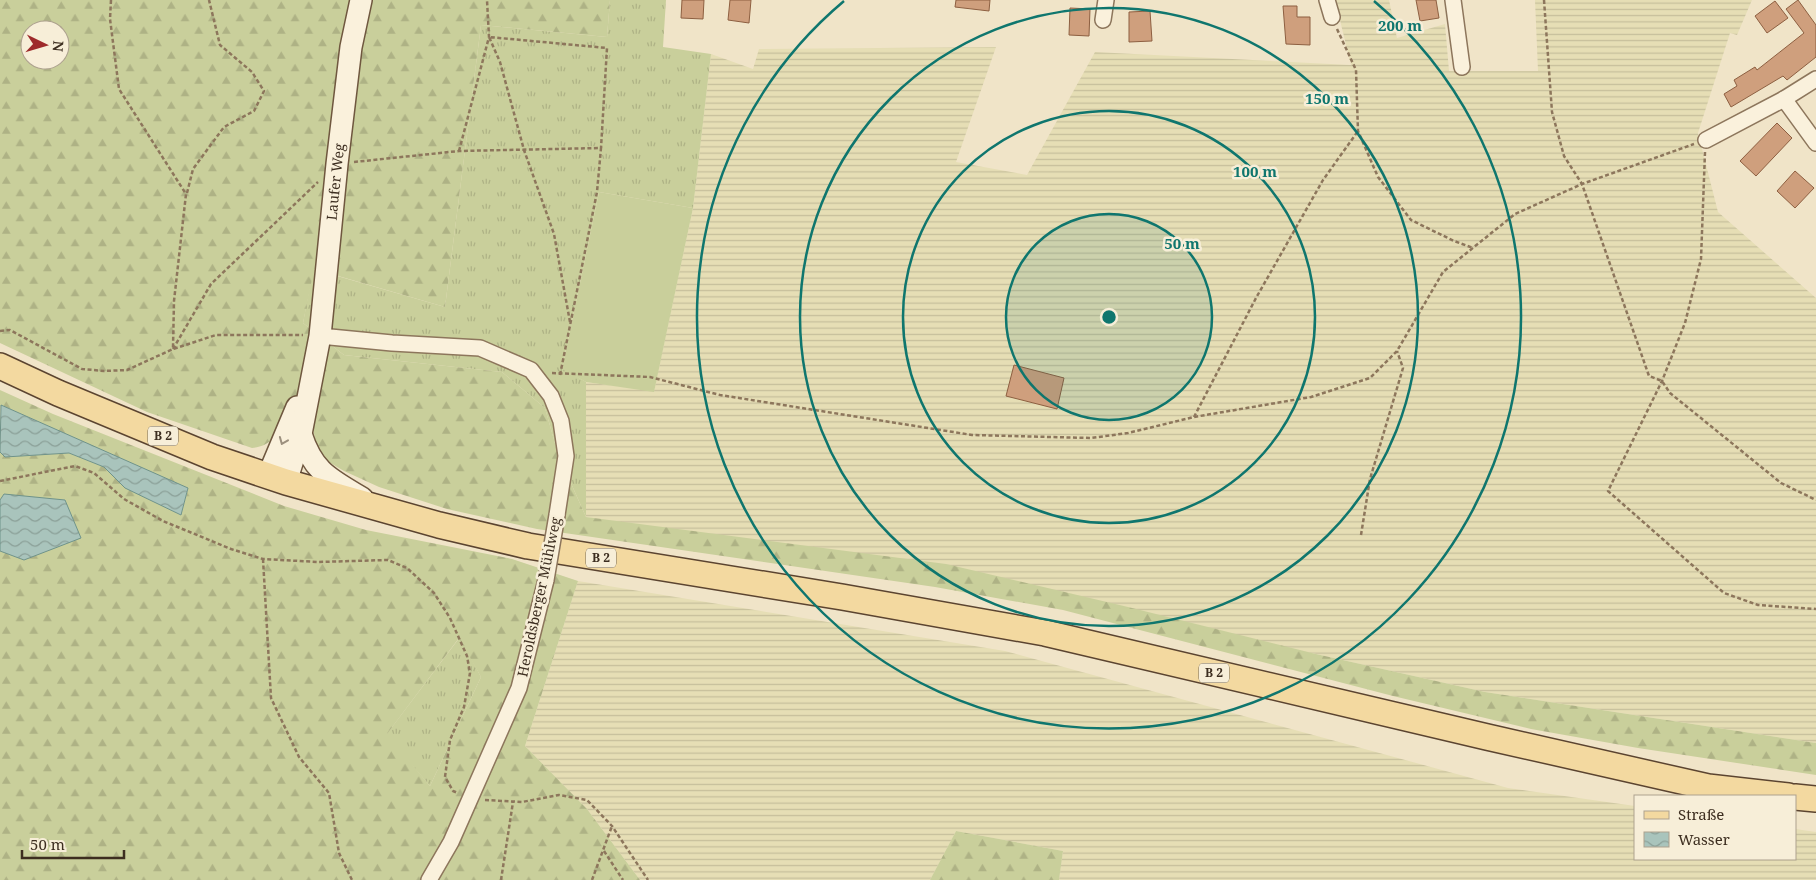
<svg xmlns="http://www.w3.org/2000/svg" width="1816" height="880" font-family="'Noto Serif',serif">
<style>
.farmland{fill:url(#farmland-rules)}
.grass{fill:url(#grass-tufts)}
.forest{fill:url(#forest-firs);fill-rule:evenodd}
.garden{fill:#c9cf9b}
.water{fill:url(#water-waves);stroke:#6f938a}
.building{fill:#cf9f7d;stroke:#8d5f41}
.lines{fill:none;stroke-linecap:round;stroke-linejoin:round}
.street-casing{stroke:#8d765c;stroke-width:18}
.secondary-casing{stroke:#6f573f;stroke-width:24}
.primary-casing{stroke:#5b4430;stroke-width:28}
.path{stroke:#8d765c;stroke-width:2.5;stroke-dasharray:4 2.5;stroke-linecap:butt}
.street{stroke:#faf1dc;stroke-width:15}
.secondary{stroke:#faf1dc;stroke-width:21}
.primary{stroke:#f3d9a0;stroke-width:25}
.street-bridge-casing{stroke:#8d765c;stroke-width:18;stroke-linecap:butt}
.street-bridge{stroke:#faf1dc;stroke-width:15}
.oneway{stroke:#9c907e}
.ring{fill:none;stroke:#0f766e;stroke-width:2.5}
.labels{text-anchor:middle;stroke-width:5;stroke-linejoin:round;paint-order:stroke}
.shield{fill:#f7eed8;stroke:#756857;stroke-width:1}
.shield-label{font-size:12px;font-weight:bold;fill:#3d2e20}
.street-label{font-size:14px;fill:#3d2e20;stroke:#f7eed8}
.centre{fill:#0f766e;stroke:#f7eed8;stroke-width:2.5}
.ring-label{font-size:15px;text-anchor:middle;font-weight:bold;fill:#0f766e;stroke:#f7eed8;stroke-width:5;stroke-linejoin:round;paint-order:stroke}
</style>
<defs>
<pattern id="farmland-rules" width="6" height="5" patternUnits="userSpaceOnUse" patternTransform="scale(1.25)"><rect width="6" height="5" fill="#e6deb5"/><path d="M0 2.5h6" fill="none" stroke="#c6bf9b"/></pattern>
<pattern id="grass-tufts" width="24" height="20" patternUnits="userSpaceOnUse" patternTransform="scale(1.25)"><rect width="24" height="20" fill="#c9cf9b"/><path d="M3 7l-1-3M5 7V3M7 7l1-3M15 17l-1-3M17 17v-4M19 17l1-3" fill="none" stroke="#aeb285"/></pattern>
<pattern id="forest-firs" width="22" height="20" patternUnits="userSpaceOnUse" patternTransform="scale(1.25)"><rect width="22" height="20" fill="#c9cf9b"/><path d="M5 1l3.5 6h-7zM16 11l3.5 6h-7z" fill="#aeb285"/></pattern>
<pattern id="water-waves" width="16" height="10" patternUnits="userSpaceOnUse" patternTransform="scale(1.25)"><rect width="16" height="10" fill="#a9c4bc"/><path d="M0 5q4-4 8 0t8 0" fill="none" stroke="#8ba098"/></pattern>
</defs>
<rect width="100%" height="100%" fill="#f0e4c8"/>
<g class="farmland">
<path d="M1335,0H1389L1397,38L1445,24L1449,71H1538L1535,0H1752L1737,35L1730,33L1698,133L1718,212L1816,298V743L1485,692L1316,654L586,517V382L654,391L693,208L711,54L753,69L759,49L996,47L956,162L1027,175L1095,52L1351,65Z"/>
<path d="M578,581L1005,651L1508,788L1635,806V859H1795V829L1816,832V880H1059L1063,851L956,831L930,880H640L587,809L525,746Z"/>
</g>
<g class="grass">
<path d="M610,0H666L663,47L711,54L693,208L599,192L562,368L586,382V517L558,454L545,408L502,372L344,355L303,323L313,269L445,307L481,25L607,37Z"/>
<path d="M460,637L481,677L430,786L386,735Z"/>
</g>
<g class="forest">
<path d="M0,0H610L607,37L481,25L445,307L314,269L303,323L344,355L502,372L545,408L558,454L586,517L946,564L1128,607L1316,654L1485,692L1816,743V775L1638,748L1531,729L1393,696L1063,610L935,587L537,529L447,509L379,487L344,471L327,461L316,445L313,428L284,422C276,437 270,446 252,448L147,412L0,343ZM30,30H60V60H30Z"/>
<path d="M0,390L53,414L284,506L366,530L512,559L578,581L525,746L587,809L640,880H0V551L25,560L5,494L0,500V452L5,457L69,453L104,467L126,488L181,515L188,489L1,405L0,415ZM459,638L481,677L430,786L387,734Z"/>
<path d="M956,831L1063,851L1059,880H930Z"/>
</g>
<path class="garden" d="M599,192L693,208L654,392L586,382L562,369Z"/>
<g class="water">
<path d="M1,405L188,488L181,515L125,488L104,467L69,453L5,457L0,452Z"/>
<path d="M4,494L65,500L81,538L24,560L0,551V500Z"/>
</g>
<g class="building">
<path d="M682,0H704L703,19L681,18Z"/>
<path d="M730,0H751L749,23L728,20Z"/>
<path d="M956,0H990L989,11L955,7Z"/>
<path d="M1416,0H1436L1439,18L1420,21Z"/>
<path d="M1798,0L1816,25V57L1787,80L1783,76L1731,107L1724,94L1737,86L1734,80L1755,67L1757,70L1804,33L1786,9Z"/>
<path d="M1775,1L1788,18L1767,33L1755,16Z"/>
<path d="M1283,6H1297V17H1310V45L1286,44Z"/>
<path d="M1070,8L1090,9L1089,36L1069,35Z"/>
<path d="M1150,11L1152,41L1129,42V12Z"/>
<path d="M1777,123L1792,138L1756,176L1740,161Z"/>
<path d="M1795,171L1814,188L1795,208L1777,191Z"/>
<path d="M1014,365L1064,378L1057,409L1006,396Z"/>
</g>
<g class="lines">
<g class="street-casing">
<g id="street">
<path d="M1327,0L1332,17"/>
<path d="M1453,0L1462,67"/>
<path d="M1103,20L1106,0"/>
<path d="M1784,99L1816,143"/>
<path d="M1706,140L1784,99L1816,79"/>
<path d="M320,336L392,343L480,348L531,370L551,396L561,421L566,456L557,515"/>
<path d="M429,880L451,842L519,688L546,580"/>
</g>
</g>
<g class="secondary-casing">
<g id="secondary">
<path d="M301,434C313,472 330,479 362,498"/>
<path d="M268,476L297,407"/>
<path id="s1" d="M286,482L301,434L320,336L337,164L351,47L361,0"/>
</g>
</g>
<g class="primary-casing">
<g id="primary">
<path d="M0,366L58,393L212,457L286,482L439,525L528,546L842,597L1045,633L1487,737L1708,787L1788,796"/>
<path d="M1795,797L1816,799"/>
</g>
</g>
<g class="path">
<path d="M111,0L110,19L119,89L186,194L174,301L173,348"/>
<path d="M1544,0L1552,112L1564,156L1582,184L1649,376L1662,381L1670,393L1781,483L1816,500"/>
<path d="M1337,29L1356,70L1358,131L1378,177L1411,220L1454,241L1473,248"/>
<path d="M459,151L489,37L487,0"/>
<path d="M1705,152L1701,259L1685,323L1662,381L1608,491L1724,593L1758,605L1816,609"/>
<path d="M354,162L459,151L601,148L597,192L560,375"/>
<path d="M187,193L193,169L224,127L254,111L264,91L252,72L220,45L209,0"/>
<path d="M570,322L554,234L524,150L500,62L489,37L607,48L601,148"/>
<path d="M0,331L10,330L82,369L104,371L127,370L173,349L216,335H303"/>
<path d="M173,349L211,284L318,182"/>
<path d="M552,373L650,377L720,395L972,435L1091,438L1128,433L1194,417L1311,397L1370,378L1397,351L1443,272L1515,214L1582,184L1694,144"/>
<path d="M1194,417L1256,298L1323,180L1358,131"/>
<path d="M0,481L75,466L94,473L124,499L163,521L231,549L263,559L318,562L388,560L407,568L434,593L450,618L467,656L470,673L464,707L450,740L445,777L453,791L458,793"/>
<path d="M1361,535L1370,479L1403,368L1397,351"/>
<path d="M263,559L271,698L299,757L329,793L339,853L352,880"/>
<path d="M485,800L522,802L559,795L587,800L612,826L648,880"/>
<path d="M604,851L623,880"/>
<path d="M501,880L513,802"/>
<path d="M592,880L612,826"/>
</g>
<use href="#street" class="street"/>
<use href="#secondary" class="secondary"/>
<use href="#primary" class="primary"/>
<g class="street-bridge-casing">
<path id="street-bridge" d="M546,580L557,515"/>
</g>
<use href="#street-bridge" class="street-bridge"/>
</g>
<defs><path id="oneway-chevron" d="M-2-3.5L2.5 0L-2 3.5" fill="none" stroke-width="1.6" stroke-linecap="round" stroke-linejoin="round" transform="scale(1.25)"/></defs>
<use class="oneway" href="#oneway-chevron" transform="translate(283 441) rotate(112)"/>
<circle cx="1109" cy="317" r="103" fill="#0f766e" fill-opacity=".12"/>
<g class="ring">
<circle cx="1109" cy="317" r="103"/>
<circle cx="1109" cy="317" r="206"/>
<circle cx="1109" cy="317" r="309"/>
<path d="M1374 1A412 412 0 1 1 844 1"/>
</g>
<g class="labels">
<g class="shield">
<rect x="148" y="426.5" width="30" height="19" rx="4"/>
<rect x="586" y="548.5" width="30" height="19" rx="4"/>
<rect x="1199" y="663.5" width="30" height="19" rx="4"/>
</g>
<g class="shield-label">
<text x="163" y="440">B 2</text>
<text x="601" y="562">B 2</text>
<text x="1214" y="677">B 2</text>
</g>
<g class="street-label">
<text dy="5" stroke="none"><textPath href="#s1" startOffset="305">Laufer Weg</textPath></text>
<text transform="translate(539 597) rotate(-78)" y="5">Heroldsberger Mühlweg</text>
</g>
</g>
<circle cx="1109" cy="317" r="8" class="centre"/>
<g class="ring-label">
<text x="1400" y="31">200 m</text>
<text x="1327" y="104">150 m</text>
<text x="1255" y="177">100 m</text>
<text x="1182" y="249">50 m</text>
</g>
<rect x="1634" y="795" width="162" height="65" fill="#f7eed8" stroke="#ada18e"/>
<rect x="1644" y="811" width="25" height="8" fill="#f3d9a0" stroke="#ada18e"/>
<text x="1678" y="820" font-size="15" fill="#3d2e20">Straße</text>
<rect x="1644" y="832" width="25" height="15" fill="url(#water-waves)" stroke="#ada18e"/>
<text x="1678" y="845" font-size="15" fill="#3d2e20">Wasser</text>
<g transform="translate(45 45) rotate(95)"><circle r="24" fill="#f7eed8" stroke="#ada18e"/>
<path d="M0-4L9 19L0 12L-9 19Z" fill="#9e2a2b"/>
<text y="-8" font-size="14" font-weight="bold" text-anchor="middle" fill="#3d2e20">N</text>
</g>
<path d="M22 850v8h102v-8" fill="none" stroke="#3d2e20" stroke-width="2.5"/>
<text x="30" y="850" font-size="15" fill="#3d2e20" stroke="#f7eed8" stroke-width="4" paint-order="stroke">50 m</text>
</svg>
